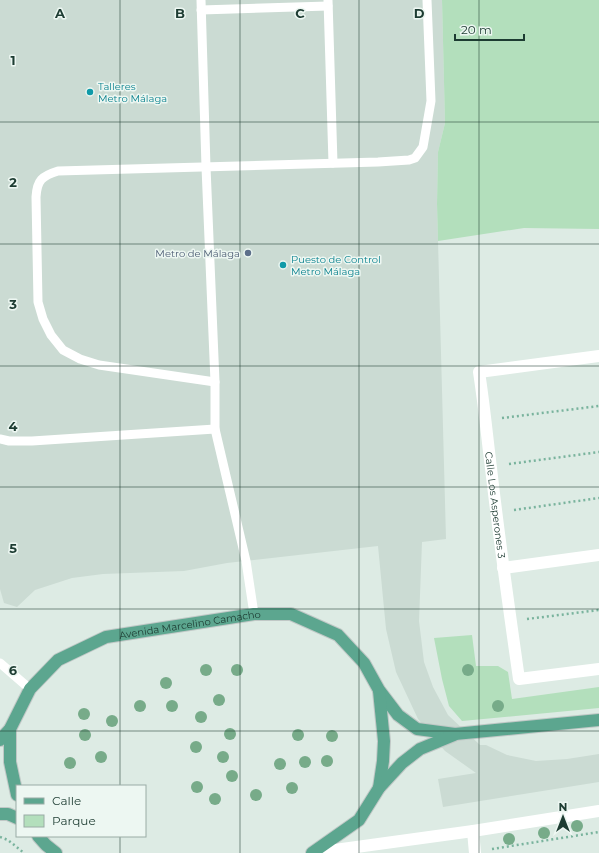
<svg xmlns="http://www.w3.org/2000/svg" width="599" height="853" font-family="Montserrat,sans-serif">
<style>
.built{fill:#cbdbd3}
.green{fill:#b3dfbc}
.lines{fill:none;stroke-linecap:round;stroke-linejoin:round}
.primary-casing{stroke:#c0c8c6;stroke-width:14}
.path{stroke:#79b39d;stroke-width:2.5;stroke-dasharray:2 3;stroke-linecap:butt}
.service{stroke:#fff;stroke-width:9}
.pedestrian{stroke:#fff;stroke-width:12}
.minor{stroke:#fff;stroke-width:12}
.primary{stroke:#5ca68f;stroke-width:12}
.tree{fill:#77ab89}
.grid{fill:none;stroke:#1d3c32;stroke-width:1;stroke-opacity:0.55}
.culture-dot{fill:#0f9aa8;stroke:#edf7f2;stroke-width:1.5}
.service-dot{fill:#5c6f8a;stroke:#edf7f2;stroke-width:1.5}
.labels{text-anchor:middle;stroke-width:3;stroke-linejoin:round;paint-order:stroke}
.culture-label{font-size:10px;fill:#0d838f;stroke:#edf7f2;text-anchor:start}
.service-label{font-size:10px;fill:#4e5e75;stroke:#edf7f2;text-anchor:end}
.street-label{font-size:10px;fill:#1d3c32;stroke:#edf7f2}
.grid-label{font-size:13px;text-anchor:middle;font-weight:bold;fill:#1d3c32;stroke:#edf7f2;stroke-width:3;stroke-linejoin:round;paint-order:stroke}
</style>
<rect width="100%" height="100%" fill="#ddebe4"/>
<path class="built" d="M0,0H442L445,123L438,152L437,204L446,539L422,542L419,621L424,662L433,687L448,715L480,745H486L507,755L536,761L567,759L599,754V782L443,807L438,779L476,773L445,751L418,719L396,672L386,629L378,546L227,563L184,571L103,574L72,578L35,590L17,607L4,603L0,589Z"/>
<g class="green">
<path d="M442,0H599V229L524,228L438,241L437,204L438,152L445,123Z"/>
<path d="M472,635L476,666H498L508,672L512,699L599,687V708L462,721L449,706L442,679L434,638Z"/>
</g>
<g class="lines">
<g class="primary-casing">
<g id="primary">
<path d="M10,729V762L17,795"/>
<path id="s2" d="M0,740L10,729L30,689L58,660L106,637L254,614H291L338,635L364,663L379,690L398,715L417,729L455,734L599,720"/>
<path d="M379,788L383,761L384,741L379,691"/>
<path d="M0,814H8L17,818"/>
<path d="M38,836L46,845L56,853"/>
<path d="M312,853L359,820L379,788L402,763L420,749L454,735"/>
</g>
</g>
<g class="path">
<path d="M502,418L599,406"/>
<path d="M509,464L599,452"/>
<path d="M514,510L599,498"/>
<path d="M527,619L599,610"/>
<path d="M0,837L8,840L24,853"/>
<path d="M492,849L599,832"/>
</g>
<g class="service">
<path d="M201,0L206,167L215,382V429L246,561L254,614"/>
<path d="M328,0L333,163"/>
<path d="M201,10L328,6"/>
<path d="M215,382L99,365L80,359L63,350L51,335L43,319L38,302L36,197C37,180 42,176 58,171L378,162L409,160L415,158L423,147L431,101L427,0"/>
<path d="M0,439L9,441H32L215,429"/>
<path d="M0,663L30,689"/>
</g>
<path class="pedestrian" d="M473,831L475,853"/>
<g class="minor">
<path id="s1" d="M599,356L479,372C484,404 487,436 491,468C499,539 509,609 519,679L599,669"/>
<path d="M503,568L599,555"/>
<path d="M313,853L473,831L599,811"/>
</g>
<use href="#primary" class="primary"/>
</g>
<g class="tree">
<circle cx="206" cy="670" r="6"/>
<circle cx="237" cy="670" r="6"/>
<circle cx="468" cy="670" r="6"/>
<circle cx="166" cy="683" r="6"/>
<circle cx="219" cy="700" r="6"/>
<circle cx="140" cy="706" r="6"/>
<circle cx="172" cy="706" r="6"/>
<circle cx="498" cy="706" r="6"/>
<circle cx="84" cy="714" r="6"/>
<circle cx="201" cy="717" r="6"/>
<circle cx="112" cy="721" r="6"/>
<circle cx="230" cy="734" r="6"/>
<circle cx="85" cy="735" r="6"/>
<circle cx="298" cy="735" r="6"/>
<circle cx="332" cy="736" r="6"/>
<circle cx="196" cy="747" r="6"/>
<circle cx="101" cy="757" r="6"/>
<circle cx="223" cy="757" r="6"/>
<circle cx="327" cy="761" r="6"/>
<circle cx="305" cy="762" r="6"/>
<circle cx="70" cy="763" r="6"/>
<circle cx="280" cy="764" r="6"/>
<circle cx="232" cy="776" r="6"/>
<circle cx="197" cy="787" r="6"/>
<circle cx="292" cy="788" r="6"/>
<circle cx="256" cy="795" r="6"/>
<circle cx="215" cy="799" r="6"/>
<circle cx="577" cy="826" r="6"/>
<circle cx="544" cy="833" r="6"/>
<circle cx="509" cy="839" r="6"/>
</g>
<path class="grid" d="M120,0V786M240,0V853M359,0V853M479,0V853M0,122H599M0,244H599M0,366H599M0,487H599M0,609H599M0,731H599M120,836V853"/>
<g class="culture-dot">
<circle cx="90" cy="92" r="4"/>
<circle cx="283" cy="265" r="4"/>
</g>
<circle class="service-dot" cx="248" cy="253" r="4"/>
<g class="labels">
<g class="culture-label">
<text x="98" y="90">Talleres<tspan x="98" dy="12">Metro Málaga</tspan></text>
<text x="291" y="263">Puesto de Control<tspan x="291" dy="12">Metro Málaga</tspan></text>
</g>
<g class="service-label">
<text x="240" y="257">Metro de Málaga</text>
</g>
<g class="street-label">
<text dy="4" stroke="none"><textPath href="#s1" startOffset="255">Calle Los Asperones 3</textPath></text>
<text dy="4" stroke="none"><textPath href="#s2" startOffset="238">Avenida Marcelino Camacho</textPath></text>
</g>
</g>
<g class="grid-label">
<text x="60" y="18">A</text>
<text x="180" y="18">B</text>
<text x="300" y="18">C</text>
<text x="419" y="18">D</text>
<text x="13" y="65">1</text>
<text x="13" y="187">2</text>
<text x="13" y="309">3</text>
<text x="13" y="431">4</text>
<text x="13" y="553">5</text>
<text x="13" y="675">6</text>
</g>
<rect x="16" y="785" width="130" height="52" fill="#edf7f2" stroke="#9aaca5"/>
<rect x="24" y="798" width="20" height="6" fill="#5ca68f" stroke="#9aaca5"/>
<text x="52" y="805" font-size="12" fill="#1d3c32">Calle</text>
<rect x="24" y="815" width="20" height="12" fill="#b3dfbc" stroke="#9aaca5"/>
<text x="52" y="825" font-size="12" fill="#1d3c32">Parque</text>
<g transform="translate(563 817)" stroke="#edf7f2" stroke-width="3" paint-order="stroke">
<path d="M0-3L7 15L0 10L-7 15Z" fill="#1d3c32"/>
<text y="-6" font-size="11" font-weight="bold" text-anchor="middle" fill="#1d3c32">N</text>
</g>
<path d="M455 34v6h69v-6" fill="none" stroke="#1d3c32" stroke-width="2"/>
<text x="461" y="34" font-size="12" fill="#1d3c32" stroke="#edf7f2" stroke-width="3" paint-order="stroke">20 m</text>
</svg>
